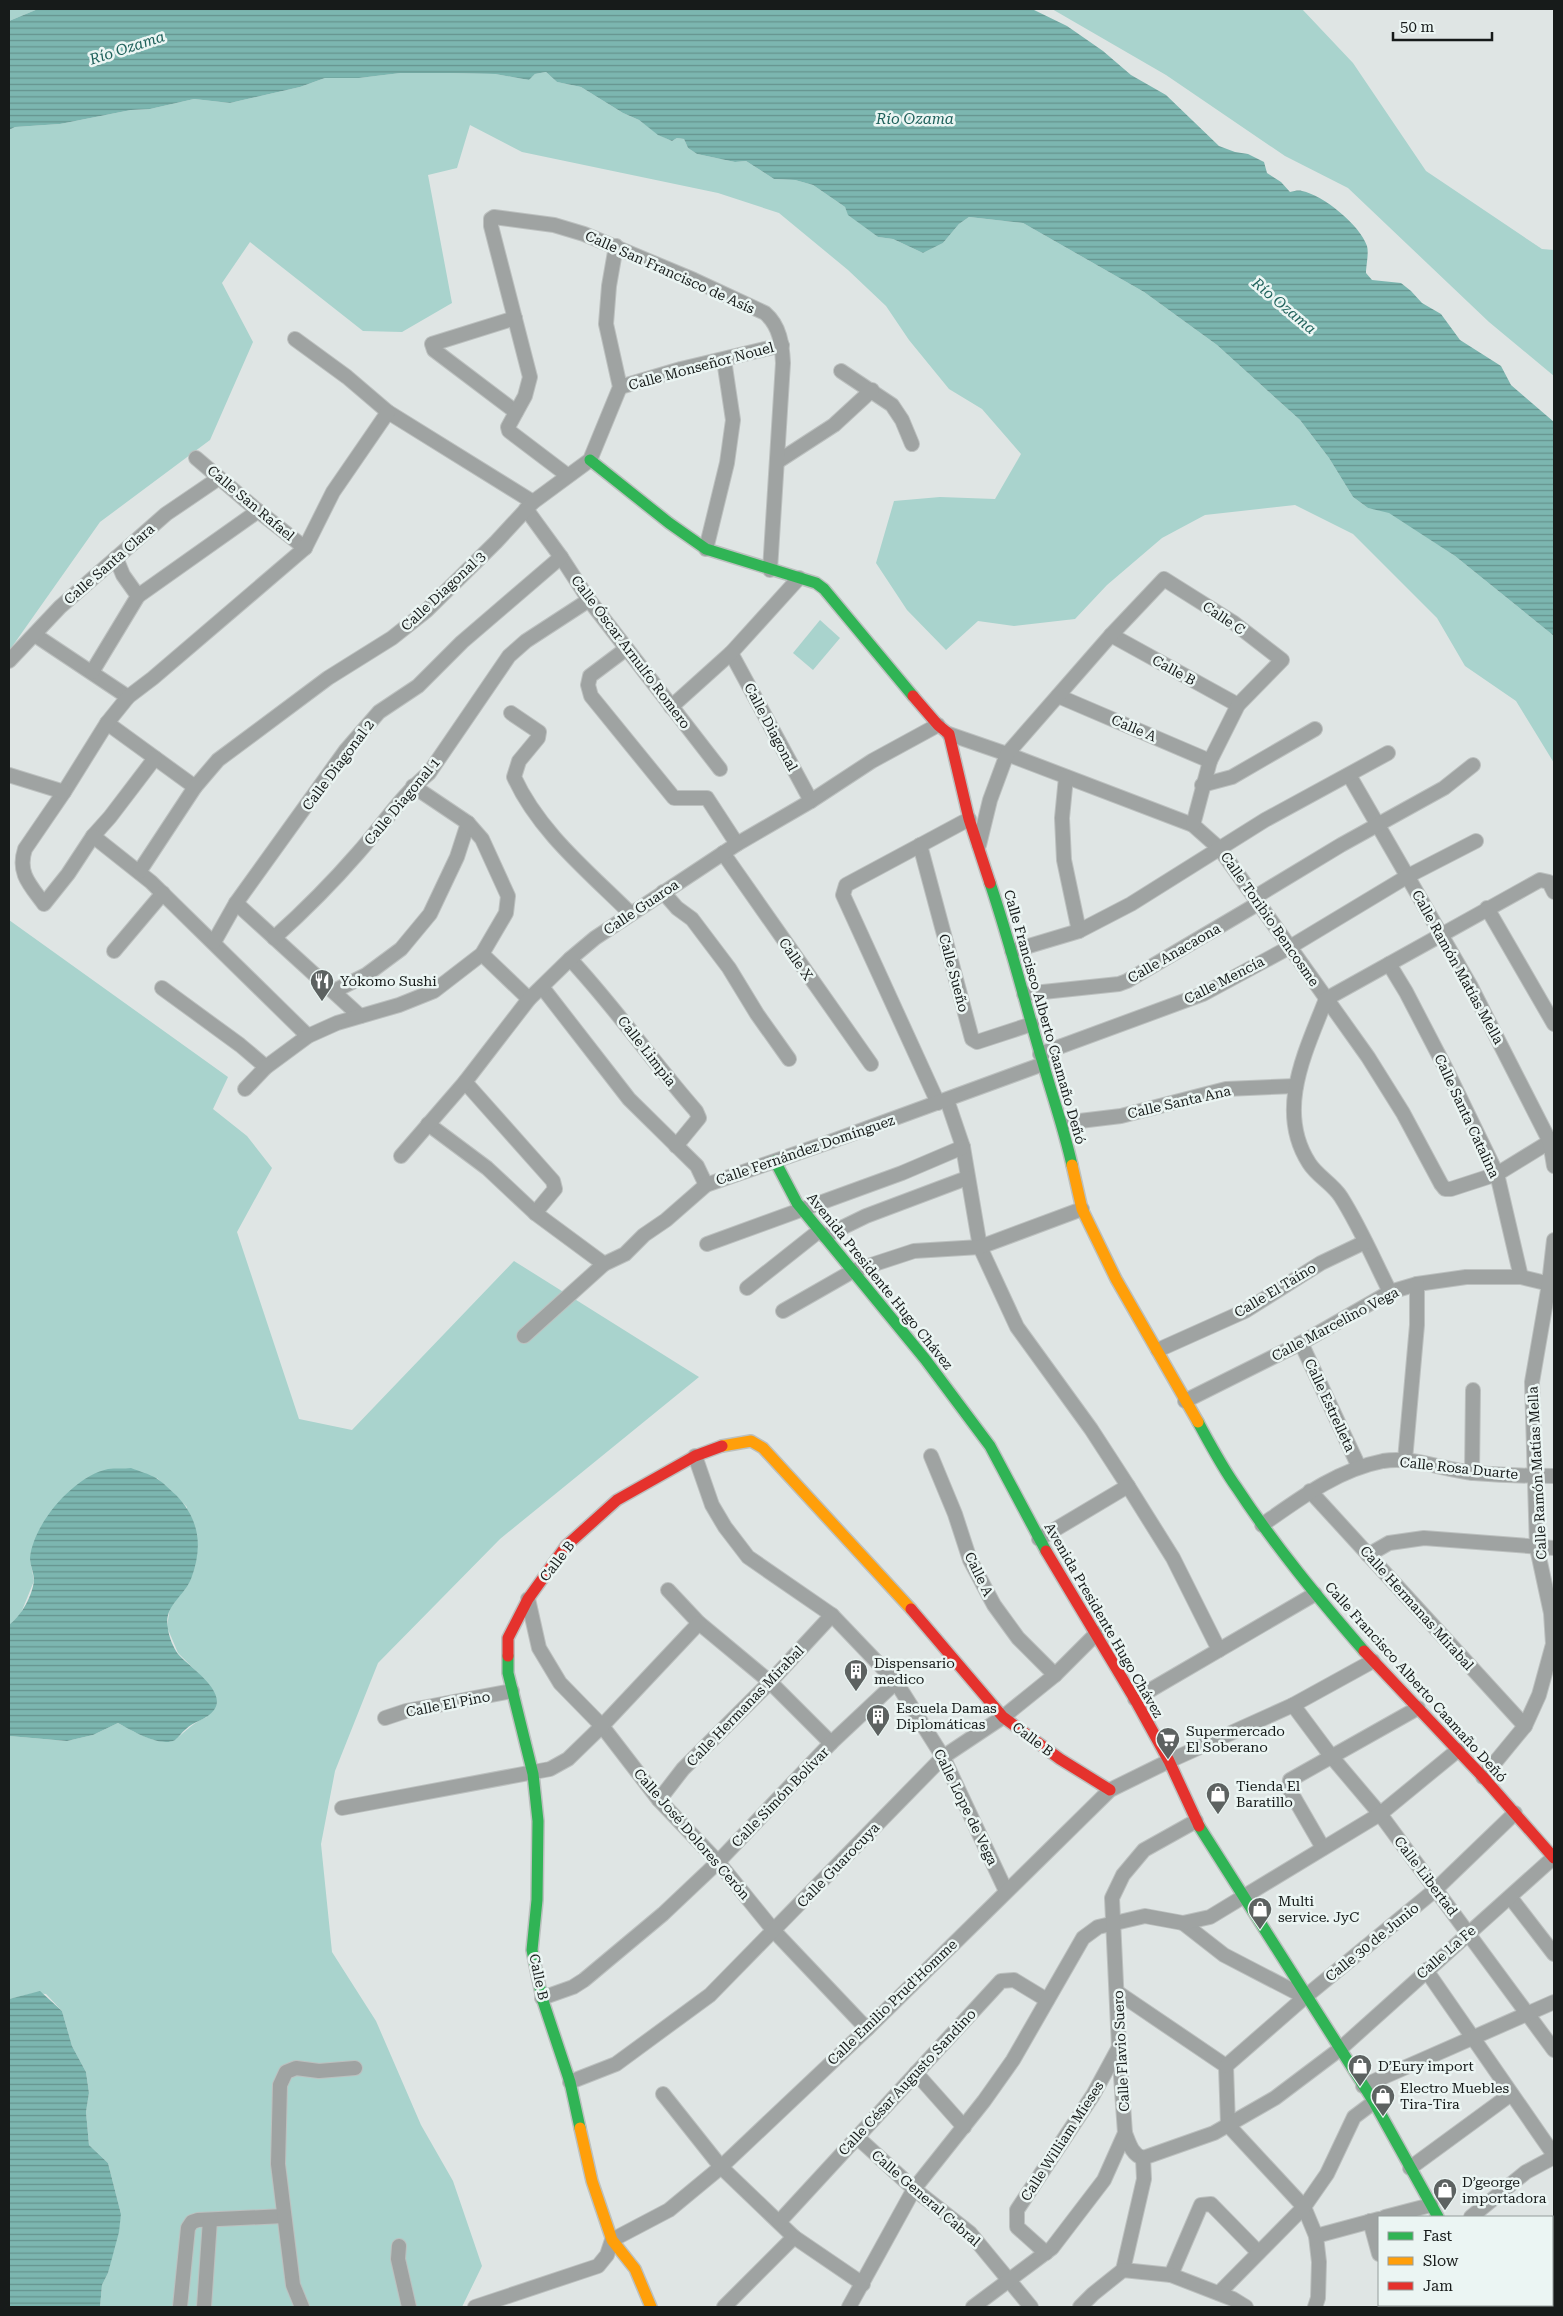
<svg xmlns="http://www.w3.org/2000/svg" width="1563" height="2316" font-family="'Roboto Serif',serif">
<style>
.green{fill:#a9d3cd}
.water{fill:url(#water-rules)}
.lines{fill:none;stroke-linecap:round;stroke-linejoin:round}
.street-casing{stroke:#bcc0bf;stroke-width:16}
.fast-casing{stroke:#bcc0bf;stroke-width:14}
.slow-casing{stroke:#bcc0bf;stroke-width:14}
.jam-casing{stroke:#bcc0bf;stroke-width:14}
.street{stroke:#9fa3a2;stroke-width:14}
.fast{stroke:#30b455;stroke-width:11}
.slow{stroke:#ff9f0a;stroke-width:11}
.jam{stroke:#e5322d;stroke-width:11}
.labels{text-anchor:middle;stroke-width:5;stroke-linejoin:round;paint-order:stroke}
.street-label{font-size:14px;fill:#171b1a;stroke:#ebf5f3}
.poi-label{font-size:14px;fill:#171b1a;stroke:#ebf5f3;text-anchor:start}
.water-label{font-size:15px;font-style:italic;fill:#1f615b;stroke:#ebf5f3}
</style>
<defs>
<pattern id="water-rules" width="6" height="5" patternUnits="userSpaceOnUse" patternTransform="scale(1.25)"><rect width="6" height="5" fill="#7cb6b0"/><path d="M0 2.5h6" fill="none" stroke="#65938e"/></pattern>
</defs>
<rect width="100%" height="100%" fill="#dfe5e4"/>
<g class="green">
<path d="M9,9H38L9,21Z"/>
<path d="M1052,9H1302L1353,63L1426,171L1542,249L1554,250V376L1489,322L1348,188L1285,156L1166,75Z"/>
<path d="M546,72L557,82L581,87L623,113L639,120L659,135L672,141L677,138L684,139L688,148L697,154L735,162L746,161L774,179L795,180L813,185L845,207L849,215L878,237L893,239L923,253L943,243L959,224L969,217L1023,223L1144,292L1217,345L1300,420L1329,458L1353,497L1368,508L1389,512L1455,556L1554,636V763L1516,701L1465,666L1437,618L1353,534L1295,505L1205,515L1162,538L1107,585L1075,619L1014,626L978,621L946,650L907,610L876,563L894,501L940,497L995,499L1021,454L982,409L949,389L909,340L886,306L848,270L779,213L718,193L522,152L470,125L457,168L428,175L452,303L402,332L363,331L250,242L222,283L253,342L210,440L100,522L9,651V130L15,127L60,124L131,110L150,109L194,99L230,103L300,87L325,78H359L401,73H449L495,74L529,80L535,74Z"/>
<path d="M820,620L840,638L813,670L793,653Z"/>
<path d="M9,920L228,1077L213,1109L247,1136L272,1168L237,1232L299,1419L352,1430L514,1261L699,1377L500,1539L378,1663L335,1771L321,1844L332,1952L376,2021L421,2125L453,2181L482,2266L462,2307H100L102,2285L108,2273L121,2214L108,2163L89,2145L86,2112L89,2093L86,2072L72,2046L62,2011L46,1994L34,1993L9,1999V1736L67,1741L93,1735L118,1723C131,1730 162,1749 176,1739C187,1730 194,1722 207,1717L201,1676L178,1653L167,1627L170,1607L181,1594L187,1507L157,1478L30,1559L34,1581L19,1618L10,1624L9,1631Z"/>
</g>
<g class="water">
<path d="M38,9H1032L1067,26L1103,51L1131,75L1166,95L1219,146L1235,152L1248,154L1264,162L1267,173L1281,182L1290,192C1294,191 1299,190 1302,191C1323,195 1360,225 1367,246C1369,253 1366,266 1366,273L1372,280L1401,283L1411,291L1422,303L1441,314L1460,340L1501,366L1511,385L1554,422V636L1455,556L1389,513L1368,508L1353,497L1329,458L1300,420L1217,345L1144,292L1023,223L969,217L959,224L943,243L923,253L893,239L878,237L848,215L845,207L813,185L795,180L774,179L746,161L735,162L697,154L688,148L684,139L677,138L672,141L658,135L639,120L623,113L581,87L557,82L546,72L535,74L529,80L495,74L449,73H401L359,78H325L300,87L230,103L194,99L150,109L131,110L60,124L15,127L9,130V21Z"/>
<path d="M131,1468C139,1471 149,1474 156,1478C163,1482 170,1490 176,1495C200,1520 203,1547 191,1579C183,1598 163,1606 168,1629C169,1637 173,1647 178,1654C188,1666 228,1691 214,1710C207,1720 194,1721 186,1729C182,1732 179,1737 175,1740C160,1748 131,1730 118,1723L93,1735L67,1741L9,1736V1631L10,1624C22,1615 32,1596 34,1581C34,1573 30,1565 30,1558C33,1524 74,1476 108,1469C115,1468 124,1469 131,1468Z"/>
<path d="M40,1991L62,2011L72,2046L86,2072L89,2093L86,2112L89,2145L108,2163L121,2214L119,2232L108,2273L102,2285L100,2307H9V1999Z"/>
</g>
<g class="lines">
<g class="street-casing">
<g id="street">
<path d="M515,318L432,344L434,350L516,412"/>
<path d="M295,339L347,377L388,412L533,502"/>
<path d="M841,371L892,405L902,420L912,444"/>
<path d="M620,387L681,369L782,345"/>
<path d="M196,458L258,511L305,548"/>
<path d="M777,462L834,425L872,390"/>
<path d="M567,475L509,431L508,427L525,396L530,377L491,226V219L494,217L554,225L584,234L694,280L765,313C780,326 782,344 783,363L770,570"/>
<path d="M526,509L561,557L589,600L720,769"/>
<path d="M706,549L727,463L733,420L724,360"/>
<path d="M138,596L258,511"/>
<path d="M35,635L128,697"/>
<path d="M1111,635L1238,705"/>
<path d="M626,649L590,676L588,685L591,696L674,798H707L737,844"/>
<path d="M731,653L811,801"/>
<path d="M9,661L60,607L132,544L166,514L219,478"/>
<path d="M92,672L138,596L123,575L116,558"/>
<path d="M1058,696L1210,761"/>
<path d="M671,707L731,653L799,578"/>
<path d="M511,713L539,732L538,738L519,761L514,777C539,832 589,872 631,914"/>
<path d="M107,723L195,787"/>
<path d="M949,734L1007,754L1193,825L1220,849L1368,1057L1403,1113L1441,1184L1445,1189H1451L1497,1174L1554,1139"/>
<path d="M155,758L110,817L93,836L68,874L44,904C30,885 17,873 25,849L64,792L107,723L128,697L153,678L305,548L333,492L388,412"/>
<path d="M9,775L64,792"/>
<path d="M1349,775L1470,985L1550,1142L1554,1166"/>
<path d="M1066,777L1062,818L1064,860L1079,931"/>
<path d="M1202,785L1232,777L1315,729"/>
<path d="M93,836L151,882L308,1036"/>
<path d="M920,845L972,1039L977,1042L1032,1024"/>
<path d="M979,845L990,800L1007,754L1111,635L1164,579L1234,623L1282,660L1238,705L1210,761L1193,825"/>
<path d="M723,853L871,1064"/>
<path d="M139,872L195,787L218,760L328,678L392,638L426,611L496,542L533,502L590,460L620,387L606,324L609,286L616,246"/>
<path d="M663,892L677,908L692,919L729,968L757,1014L789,1059"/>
<path d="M1255,897L1341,845L1444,788L1473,765"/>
<path d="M236,903L360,1016"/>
<path d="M1487,908L1554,1024"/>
<path d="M274,938C304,911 332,883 358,853C382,826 401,796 429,773L509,656L526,641L589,600"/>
<path d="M214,942L236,903L346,750L379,712L418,686L462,642L561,557"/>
<path d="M114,951L163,893"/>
<path d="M1012,951L1079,931L1131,904L1265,820L1388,753"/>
<path d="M482,954L529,999"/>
<path d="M570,959C615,1007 652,1061 696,1111L699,1118L676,1146"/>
<path d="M1389,964L1406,992L1446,1069L1497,1174L1521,1277"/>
<path d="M542,987L629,1099L697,1166L706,1185"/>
<path d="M162,988L240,1045L266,1067"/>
<path d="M334,991L366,975L401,949L430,914L457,857L468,823"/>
<path d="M1024,994L1119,984L1127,981L1259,903"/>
<path d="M1040,1054L1203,994L1290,947L1408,876L1476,841"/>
<path d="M465,1082L553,1181L555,1189L535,1213"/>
<path d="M245,1089L266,1067L308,1036L337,1023L399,1005L434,991L482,954L506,913L508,896L482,839L468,823L413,786"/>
<path d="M947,1100L963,1147L980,1247L1017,1327L1091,1429L1128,1486L1173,1558L1219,1650"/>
<path d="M938,1103L843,895L846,885L969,819"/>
<path d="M1063,1123L1121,1116L1226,1089L1296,1086"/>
<path d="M428,1124L487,1168L535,1213L604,1264"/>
<path d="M401,1156L465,1082L529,999L570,959L595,938L737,844L811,801L872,761L938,725"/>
<path d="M825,1236L866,1216L967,1178"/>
<path d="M707,1244L902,1173L963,1147"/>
<path d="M747,1288L819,1231"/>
<path d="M1390,1292C1374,1260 1360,1227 1341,1197C1333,1184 1317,1176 1309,1163C1275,1110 1306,1051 1326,999L1540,880L1549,882L1554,892"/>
<path d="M783,1311L853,1271L914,1251L980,1247L1082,1209"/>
<path d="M524,1336L604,1264L625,1254L644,1235L666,1220L706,1185L835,1140L1043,1064"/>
<path d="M1301,1343L1359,1467"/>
<path d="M1158,1350L1245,1311L1321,1263L1365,1242"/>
<path d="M1185,1401L1301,1343L1390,1292L1417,1284L1466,1277H1521L1554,1285"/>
<path d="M695,1456L712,1505L725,1527L748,1557L832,1615L896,1682L943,1757L1006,1891"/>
<path d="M931,1456L955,1514L970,1560L994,1605L1018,1638L1055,1675"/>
<path d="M1405,1460L1417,1325V1284"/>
<path d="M1472,1473L1473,1390"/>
<path d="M1310,1491L1525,1726"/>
<path d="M1262,1525C1299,1499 1337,1470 1383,1461C1413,1456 1443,1470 1474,1473C1500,1475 1528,1476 1554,1476"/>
<path d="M1039,1539L1128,1486"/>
<path d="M1368,1555L1389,1543L1424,1538L1554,1548"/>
<path d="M668,1590L699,1623L770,1682L831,1743"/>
<path d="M528,1599L539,1648L560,1683L602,1726L659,1800L718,1862L774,1931L867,2029"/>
<path d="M1135,1699L1315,1594"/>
<path d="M1293,1705L1331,1756L1380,1814L1554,2050"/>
<path d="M385,1718L406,1711L512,1691"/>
<path d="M1483,1777L1525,1726L1539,1695L1553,1644L1551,1613L1537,1548L1532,1382L1549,1284L1554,1240"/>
<path d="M659,1800L683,1769L770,1682L832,1615"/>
<path d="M342,1808L550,1769L568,1759L602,1726L699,1623"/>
<path d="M1323,1848L1289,1789L1290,1780L1418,1708"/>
<path d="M1510,1897L1554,1954"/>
<path d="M1183,1923L1224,1955L1305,1997"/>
<path d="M1426,1970L1554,2155"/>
<path d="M1117,1992L1226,2066L1228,2125L1304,2207L1316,2236L1319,2262L1318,2298L1315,2307"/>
<path d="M542,1998L573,1987L584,1980L663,1914L718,1862L831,1743L896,1682"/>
<path d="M1226,2066L1305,1997L1435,1890L1515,1813"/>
<path d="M916,2073L964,2127"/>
<path d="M570,2082L616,2064L710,1995L943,1757L1003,1717L1055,1675L1097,1633"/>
<path d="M1363,2086L1554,2002"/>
<path d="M663,2094L721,2167L794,2237L863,2284"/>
<path d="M1125,2133C1129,2143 1132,2155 1143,2158"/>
<path d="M857,2137L914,2189L970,2233L1031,2307"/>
<path d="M1410,2168L1511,2094"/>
<path d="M1385,2217L1431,2205"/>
<path d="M1471,2217L1526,2172L1554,2157"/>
<path d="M1370,2221L1379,2254"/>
<path d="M779,2222L1001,1981L1014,1980L1047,2000"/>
<path d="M1316,2236L1379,2219"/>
<path d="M1552,2241L1554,2239"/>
<path d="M399,2246L398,2259L409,2307"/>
<path d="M1046,2253L1017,2227V2210L1093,2095L1118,2049"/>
<path d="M1123,2270L1144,2179L1143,2158L1214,2133L1275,2098L1340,2049L1554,1857"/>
<path d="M1171,2275L1201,2205L1211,2204L1258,2252"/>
<path d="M1219,2293L1304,2207L1327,2174L1354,2117L1374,2102"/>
<path d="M1394,2305V2307"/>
<path d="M180,2307L188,2228L192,2222L198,2220L284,2216"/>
<path d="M204,2307L210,2220"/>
<path d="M302,2307L293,2285L278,2164L280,2085L286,2072L296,2068L319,2071L355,2068"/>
<path d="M475,2307L598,2266L607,2255L612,2240L669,2210L721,2167L867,2029L1110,1790L1169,1761L1293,1705L1373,1661"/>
<path d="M724,2307L794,2237"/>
<path d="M849,2307L914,2189L984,2101L1013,2060L1083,1938L1098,1927L1145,1916L1183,1923L1210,1917L1380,1814L1458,1750"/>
<path d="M973,2307L1052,2248L1104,2180L1125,2133L1119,2048L1112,1898L1123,1875L1144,1850L1196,1821"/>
<path d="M1080,2307L1093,2294L1123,2270L1171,2275L1233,2299L1246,2307"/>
</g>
</g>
<g class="fast-casing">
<g id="fast">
<path d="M590,460L669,523L706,549L816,583L824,589L913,696"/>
<path d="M990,883C1010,942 1025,1003 1043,1063C1053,1098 1064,1129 1072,1165"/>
<path d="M775,1161L797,1203L925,1359L990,1446L1046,1551"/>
<path d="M1198,1422C1210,1444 1222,1467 1237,1488C1275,1546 1319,1599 1364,1651"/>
<path d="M508,1656V1673L533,1774L538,1821L537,1900L532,1950L542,1998L570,2082L580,2128"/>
<path d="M1199,1826L1374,2102L1438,2217"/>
<path d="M1475,2305V2307"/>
</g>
</g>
<g class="slow-casing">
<g id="slow">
<path d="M1072,1165L1082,1209L1116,1279L1198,1422"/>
<path d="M722,1446L751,1441L763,1448L911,1609"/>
<path d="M580,2128L592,2181L612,2240L635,2269L651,2307"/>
</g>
</g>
<g class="jam-casing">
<g id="jam">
<path d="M913,696L938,725L949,734L969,819L990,883"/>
<path d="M1046,1551L1137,1703L1169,1761L1199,1826"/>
<path d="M911,1609L1003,1717L1060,1759L1110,1790"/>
<path d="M1364,1651L1483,1777L1554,1858"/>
<path d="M508,1656V1638L528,1599L566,1546L617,1500L695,1456L722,1446"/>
</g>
</g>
<use href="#street" class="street"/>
<use href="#fast" class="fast"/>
<use href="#slow" class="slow"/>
<use href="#jam" class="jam"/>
</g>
<defs>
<g id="restaurant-pin" transform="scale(1.25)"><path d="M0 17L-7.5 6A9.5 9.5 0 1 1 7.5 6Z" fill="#5d6261" stroke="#ebf5f3"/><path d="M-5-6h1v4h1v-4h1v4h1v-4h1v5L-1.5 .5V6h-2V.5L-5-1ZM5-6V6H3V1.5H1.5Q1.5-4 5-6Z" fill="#fff"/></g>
<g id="building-pin" transform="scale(1.25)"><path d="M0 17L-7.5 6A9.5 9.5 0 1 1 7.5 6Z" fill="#5d6261" stroke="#ebf5f3"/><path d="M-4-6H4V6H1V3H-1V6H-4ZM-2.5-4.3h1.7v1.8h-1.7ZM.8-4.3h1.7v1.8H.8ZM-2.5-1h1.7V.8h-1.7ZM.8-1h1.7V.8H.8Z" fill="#fff"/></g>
<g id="supermarket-pin" transform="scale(1.25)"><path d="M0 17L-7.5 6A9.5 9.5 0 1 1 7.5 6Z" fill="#5d6261" stroke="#ebf5f3"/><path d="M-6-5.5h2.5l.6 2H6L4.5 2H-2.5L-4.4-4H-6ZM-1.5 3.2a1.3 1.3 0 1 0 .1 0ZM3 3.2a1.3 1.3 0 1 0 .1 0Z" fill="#fff"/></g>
<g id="shop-pin" transform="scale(1.25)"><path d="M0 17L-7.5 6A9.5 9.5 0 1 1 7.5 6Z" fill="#5d6261" stroke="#ebf5f3"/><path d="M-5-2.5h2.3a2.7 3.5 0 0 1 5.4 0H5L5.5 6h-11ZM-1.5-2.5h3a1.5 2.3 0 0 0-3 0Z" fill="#fff"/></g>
</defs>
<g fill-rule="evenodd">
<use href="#restaurant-pin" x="322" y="981"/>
<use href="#building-pin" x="856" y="1671"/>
<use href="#building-pin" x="878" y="1716"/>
<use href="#supermarket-pin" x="1168" y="1739"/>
<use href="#shop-pin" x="1218" y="1794"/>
<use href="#shop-pin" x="1260" y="1909"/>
<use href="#shop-pin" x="1360" y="2066"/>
<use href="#shop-pin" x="1383" y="2096"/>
<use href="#shop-pin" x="1445" y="2190"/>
</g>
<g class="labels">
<g class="street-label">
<text transform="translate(670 272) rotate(24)" y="5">Calle San Francisco de Asís</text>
<text transform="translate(701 366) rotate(-15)" y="5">Calle Monseñor Nouel</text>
<text transform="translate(251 503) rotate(40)" y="5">Calle San Rafael</text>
<text transform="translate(109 564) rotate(-41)" y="5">Calle Santa Clara</text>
<text transform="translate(443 591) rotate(-43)" y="5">Calle Diagonal 3</text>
<text transform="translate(1224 618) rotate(34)" y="5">Calle C</text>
<text transform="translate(631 652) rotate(53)" y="5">Calle Óscar Arnulfo Romero</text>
<text transform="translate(1174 670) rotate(29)" y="5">Calle B</text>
<text transform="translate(771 727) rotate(62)" y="5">Calle Diagonal</text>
<text transform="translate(1134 728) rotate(23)" y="5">Calle A</text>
<text transform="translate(338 765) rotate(-53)" y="5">Calle Diagonal 2</text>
<text transform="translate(402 801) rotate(-50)" y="5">Calle Diagonal 1</text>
<text transform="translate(641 907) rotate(-34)" y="5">Calle Guaroa</text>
<text transform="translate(1270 919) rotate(55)" y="5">Calle Toribio Bencosme</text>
<text transform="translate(1174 953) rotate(-30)" y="5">Calle Anacaona</text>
<text transform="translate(796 959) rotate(55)" y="5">Calle X</text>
<text transform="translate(1458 967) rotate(61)" y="5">Calle Ramón Matías Mella</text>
<text transform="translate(954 973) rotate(75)" y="5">Calle Sueño</text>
<text transform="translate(1224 980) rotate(-27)" y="5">Calle Mencía</text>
<text transform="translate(1045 1017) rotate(74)" y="5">Calle Francisco Alberto Caamaño Deñó</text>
<text transform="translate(647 1051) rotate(52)" y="5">Calle Limpia</text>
<text transform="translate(1179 1102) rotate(-13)" y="5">Calle Santa Ana</text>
<text transform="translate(1467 1116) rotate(65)" y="5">Calle Santa Catalina</text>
<text transform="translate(805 1150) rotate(-19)" y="5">Calle Fernández Domínguez</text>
<text transform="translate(880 1281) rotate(51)" y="5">Avenida Presidente Hugo Chávez</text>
<text transform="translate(1275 1290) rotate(-31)" y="5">Calle El Taíno</text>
<text transform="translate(1335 1324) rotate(-28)" y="5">Calle Marcelino Vega</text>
<text transform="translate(1330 1405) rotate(65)" y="5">Calle Estrelleta</text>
<text transform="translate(1459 1468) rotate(6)" y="5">Calle Rosa Duarte</text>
<text transform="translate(1537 1473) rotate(-93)" y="5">Calle Ramón Matías Mella</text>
<text transform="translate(557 1561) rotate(-52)" y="5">Calle B</text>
<text transform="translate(979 1574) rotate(64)" y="5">Calle A</text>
<text transform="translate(1417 1608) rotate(48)" y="5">Calle Hermanas Mirabal</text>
<text transform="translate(1104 1620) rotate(60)" y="5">Avenida Presidente Hugo Chávez</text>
<text transform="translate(1416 1682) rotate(48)" y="5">Calle Francisco Alberto Caamaño Deñó</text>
<text transform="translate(448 1704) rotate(-11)" y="5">Calle El Pino</text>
<text transform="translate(745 1706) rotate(-46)" y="5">Calle Hermanas Mirabal</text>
<text transform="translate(1033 1739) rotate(37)" y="5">Calle B</text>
<text transform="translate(780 1797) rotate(-46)" y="5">Calle Simón Bolívar</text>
<text transform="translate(966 1807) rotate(64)" y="5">Calle Lope de Vega</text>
<text transform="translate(692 1834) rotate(49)" y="5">Calle José Dolores Cerón</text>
<text transform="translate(838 1865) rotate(-46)" y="5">Calle Guarocuya</text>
<text transform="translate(1426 1876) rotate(53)" y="5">Calle Libertad</text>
<text transform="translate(1372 1942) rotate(-39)" y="5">Calle 30 de Junio</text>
<text transform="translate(1446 1952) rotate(-41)" y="5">Calle La Fe</text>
<text transform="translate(539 1977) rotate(78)" y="5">Calle B</text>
<text transform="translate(892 2002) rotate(-44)" y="5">Calle Emilio Prud'Homme</text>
<text transform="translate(1121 2051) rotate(-93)" y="5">Calle Flavio Suero</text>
<text transform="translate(907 2082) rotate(-47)" y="5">Calle César Augusto Sandino</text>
<text transform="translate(1062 2141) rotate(-57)" y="5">Calle William Mieses</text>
<text transform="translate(926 2198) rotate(41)" y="5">Calle General Cabral</text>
</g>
<g class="poi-label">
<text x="340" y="986">Yokomo Sushi</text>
<text x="874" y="1668">Dispensario<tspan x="874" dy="16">medico</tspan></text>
<text x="896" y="1713">Escuela Damas<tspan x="896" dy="16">Diplomáticas</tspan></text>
<text x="1186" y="1736">Supermercado<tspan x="1186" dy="16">El Soberano</tspan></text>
<text x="1236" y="1791">Tienda El<tspan x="1236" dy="16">Baratillo</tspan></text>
<text x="1278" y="1906">Multi<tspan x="1278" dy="16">service. JyC</tspan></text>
<text x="1378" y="2071">D’Eury import</text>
<text x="1400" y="2093">Electro Muebles<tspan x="1400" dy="16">Tira-Tira</tspan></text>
<text x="1462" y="2187">D’george<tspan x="1462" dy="16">importadora</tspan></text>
</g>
<g class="water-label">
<text transform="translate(127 48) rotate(-18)" y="5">Río Ozama</text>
<text x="915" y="124">Río Ozama</text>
<text transform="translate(1284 306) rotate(40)" y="5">Río Ozama</text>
</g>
</g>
<rect width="1563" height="2316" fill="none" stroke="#171b1a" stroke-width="20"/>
<rect x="1378" y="2216" width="175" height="90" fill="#ebf5f3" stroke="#969e9c"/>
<rect x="1388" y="2232" width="25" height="8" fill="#30b455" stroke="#969e9c"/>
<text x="1423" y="2241" font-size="15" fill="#171b1a">Fast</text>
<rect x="1388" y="2257" width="25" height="8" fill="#ff9f0a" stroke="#969e9c"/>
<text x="1423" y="2266" font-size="15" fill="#171b1a">Slow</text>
<rect x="1388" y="2282" width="25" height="8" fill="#e5322d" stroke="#969e9c"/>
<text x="1423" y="2291" font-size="15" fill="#171b1a">Jam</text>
<path d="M1393 32v8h99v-8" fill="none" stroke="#171b1a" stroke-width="2.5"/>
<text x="1400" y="32" font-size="15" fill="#171b1a" stroke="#ebf5f3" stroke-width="4" paint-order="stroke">50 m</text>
</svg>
